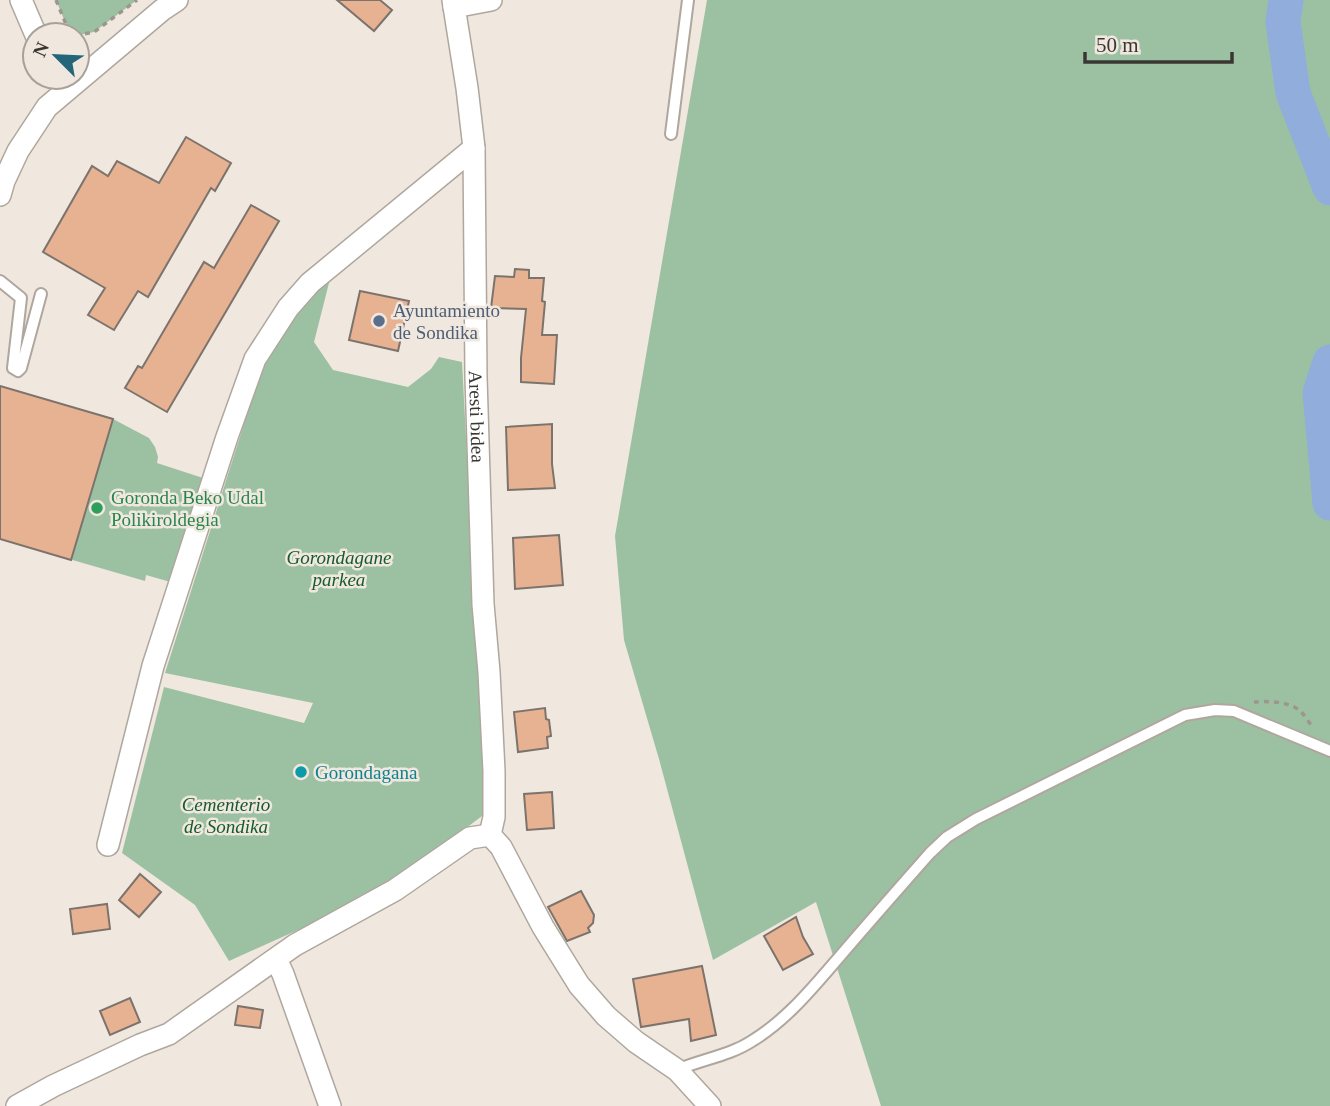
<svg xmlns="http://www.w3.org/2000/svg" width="1330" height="1106" font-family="'Times New Roman',serif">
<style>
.green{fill:#9cc1a2}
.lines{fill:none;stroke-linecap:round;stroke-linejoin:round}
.river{stroke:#90addc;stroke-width:35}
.building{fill:#e7b292;stroke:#7d736d;stroke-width:2}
.service-casing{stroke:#afa79e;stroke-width:14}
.minor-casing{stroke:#afa79e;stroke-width:24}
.path{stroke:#9c968f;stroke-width:3.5;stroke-dasharray:5 5;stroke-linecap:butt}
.service{stroke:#fff;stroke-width:10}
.minor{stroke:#fff;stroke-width:21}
.service-dot{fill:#5c6f8a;stroke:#f0e7de;stroke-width:2.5}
.leisure-dot{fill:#2e9e5b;stroke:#f0e7de;stroke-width:2.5}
.culture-dot{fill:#0f9aa8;stroke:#f0e7de;stroke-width:2.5}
.labels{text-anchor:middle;stroke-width:5;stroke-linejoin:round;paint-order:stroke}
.service-label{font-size:19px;fill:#4e5e75;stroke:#f0e7de;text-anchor:start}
.street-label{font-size:19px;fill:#3a3733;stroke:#f0e7de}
.leisure-label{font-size:19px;fill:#27864d;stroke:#f0e7de;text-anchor:start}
.park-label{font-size:19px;font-style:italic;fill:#135c2b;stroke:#f0e7de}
.culture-label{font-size:19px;fill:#0d838f;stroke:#f0e7de;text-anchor:start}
</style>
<rect width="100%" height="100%" fill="#f0e7de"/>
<g class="green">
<path d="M56,0H137L94,32L79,35L68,29Z"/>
<path d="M707,0H1330V1106H881L816,902L713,960L659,759L624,640L615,536Z"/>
<path d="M330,279L314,342L333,370L408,387L431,369L439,357L462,362L486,813L380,893L229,961L195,905L122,853L164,687L304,723L313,703L165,673L264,361L304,300Z"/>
<path d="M0,386L113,419L149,438L155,447L158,457L157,463L203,478L174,583L146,575L145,581L0,539Z"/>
</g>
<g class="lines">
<g class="river">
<path d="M1286,0L1283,22L1293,93L1330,188"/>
<path d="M1330,362L1320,393L1330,503"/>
</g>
</g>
<g class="building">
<path d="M337,0H380L392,10L374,31Z"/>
<path d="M186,137L231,163L215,191L211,188L148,297L138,291L114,330L88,315L105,288L43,252L92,166L108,176L117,161L159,183Z"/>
<path d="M251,205L279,221L167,412L125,388L138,366L142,368L204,262L214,268Z"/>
<path d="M515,269L529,270V278H544L542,301L545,302L542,335H557L554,384L521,382V358L526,309L491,308L495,276L514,277Z"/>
<path d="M360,291L409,301L398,351L349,340Z"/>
<path d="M0,386L113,419L71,560L0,539Z"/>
<path d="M552,424V464L555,488L508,490L506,427Z"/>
<path d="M559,535L563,585L515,589L513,538Z"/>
<path d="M545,708L546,719L549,720L551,736L547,737L548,748L518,752L514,712Z"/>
<path d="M552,792L554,828L527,830L524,794Z"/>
<path d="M140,874L161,892L139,917L119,900Z"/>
<path d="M581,891L594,915L593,923L588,928L590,932L567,941L548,907Z"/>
<path d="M107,904L110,929L73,934L70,909Z"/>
<path d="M796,917L803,937L813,954L783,970L764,936Z"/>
<path d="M702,966L716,1035L691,1041L689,1019L641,1027L633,979Z"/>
<path d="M130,998L140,1022L110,1035L100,1011Z"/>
<path d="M238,1006L263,1010L260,1028L235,1025Z"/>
</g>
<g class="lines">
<g class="service-casing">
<g id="service">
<path d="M671,134L688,0"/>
<path d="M0,281L21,298L13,368L18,371L21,368L41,294"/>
<path d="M677,1070C702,1059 729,1056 752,1041C788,1019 814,986 841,955C870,921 900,887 930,853L947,837L976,819L1185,715L1215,710L1234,711L1330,751"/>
</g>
</g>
<g class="minor-casing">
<g id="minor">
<path d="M21,0L36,35"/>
<path id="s1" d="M453,0L467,88L474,148L476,377L483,604L489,672L494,771V817L490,835"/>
<path d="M454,7L491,0"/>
<path d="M0,195L4,181L18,151L47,107L162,10L177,0"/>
<path d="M490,835L501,847L543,927L579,985L606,1016L636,1042L677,1070L710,1106"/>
<path d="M108,845L153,666L227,437L255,359L288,308L310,283L474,148"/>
<path d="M276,959L283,974L330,1106"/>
<path d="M17,1106L53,1086L140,1045L169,1034L295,945L395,890L470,838L490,835"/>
</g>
</g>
<g class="path">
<path d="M56,0L68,29L79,35L94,32L137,0"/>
<path d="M1254,702C1267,701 1287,701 1299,710C1304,714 1309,722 1313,728"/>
</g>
<use href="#service" class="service"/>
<use href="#minor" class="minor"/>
</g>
<circle class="service-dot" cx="379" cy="321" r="7"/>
<circle class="leisure-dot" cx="97" cy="508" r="7"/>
<circle class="culture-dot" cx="301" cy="772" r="7"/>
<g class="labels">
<g class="service-label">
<text x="393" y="317">Ayuntamiento<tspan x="393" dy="22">de Sondika</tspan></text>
</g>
<g class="street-label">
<text dy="7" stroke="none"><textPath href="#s1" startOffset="418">Aresti bidea</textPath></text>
</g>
<g class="leisure-label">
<text x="111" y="504">Goronda Beko Udal<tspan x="111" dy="22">Polikiroldegia</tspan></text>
</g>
<g class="park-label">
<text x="339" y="564">Gorondagane<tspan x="339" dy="22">parkea</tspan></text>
<text x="226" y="811">Cementerio<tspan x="226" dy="22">de Sondika</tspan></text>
</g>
<g class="culture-label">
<text x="315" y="779">Gorondagana</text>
</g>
</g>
<g transform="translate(56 56) rotate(294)"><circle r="33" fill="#f0e7de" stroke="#a7a19a" stroke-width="2"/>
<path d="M0-5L12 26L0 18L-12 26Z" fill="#246579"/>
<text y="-10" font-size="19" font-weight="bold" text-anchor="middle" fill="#3a3733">N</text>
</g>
<path d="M1085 52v10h147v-10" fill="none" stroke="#3a3733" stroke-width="3.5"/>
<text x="1096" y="52" font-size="21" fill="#3a3733" stroke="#f0e7de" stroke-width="5" paint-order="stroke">50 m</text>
</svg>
